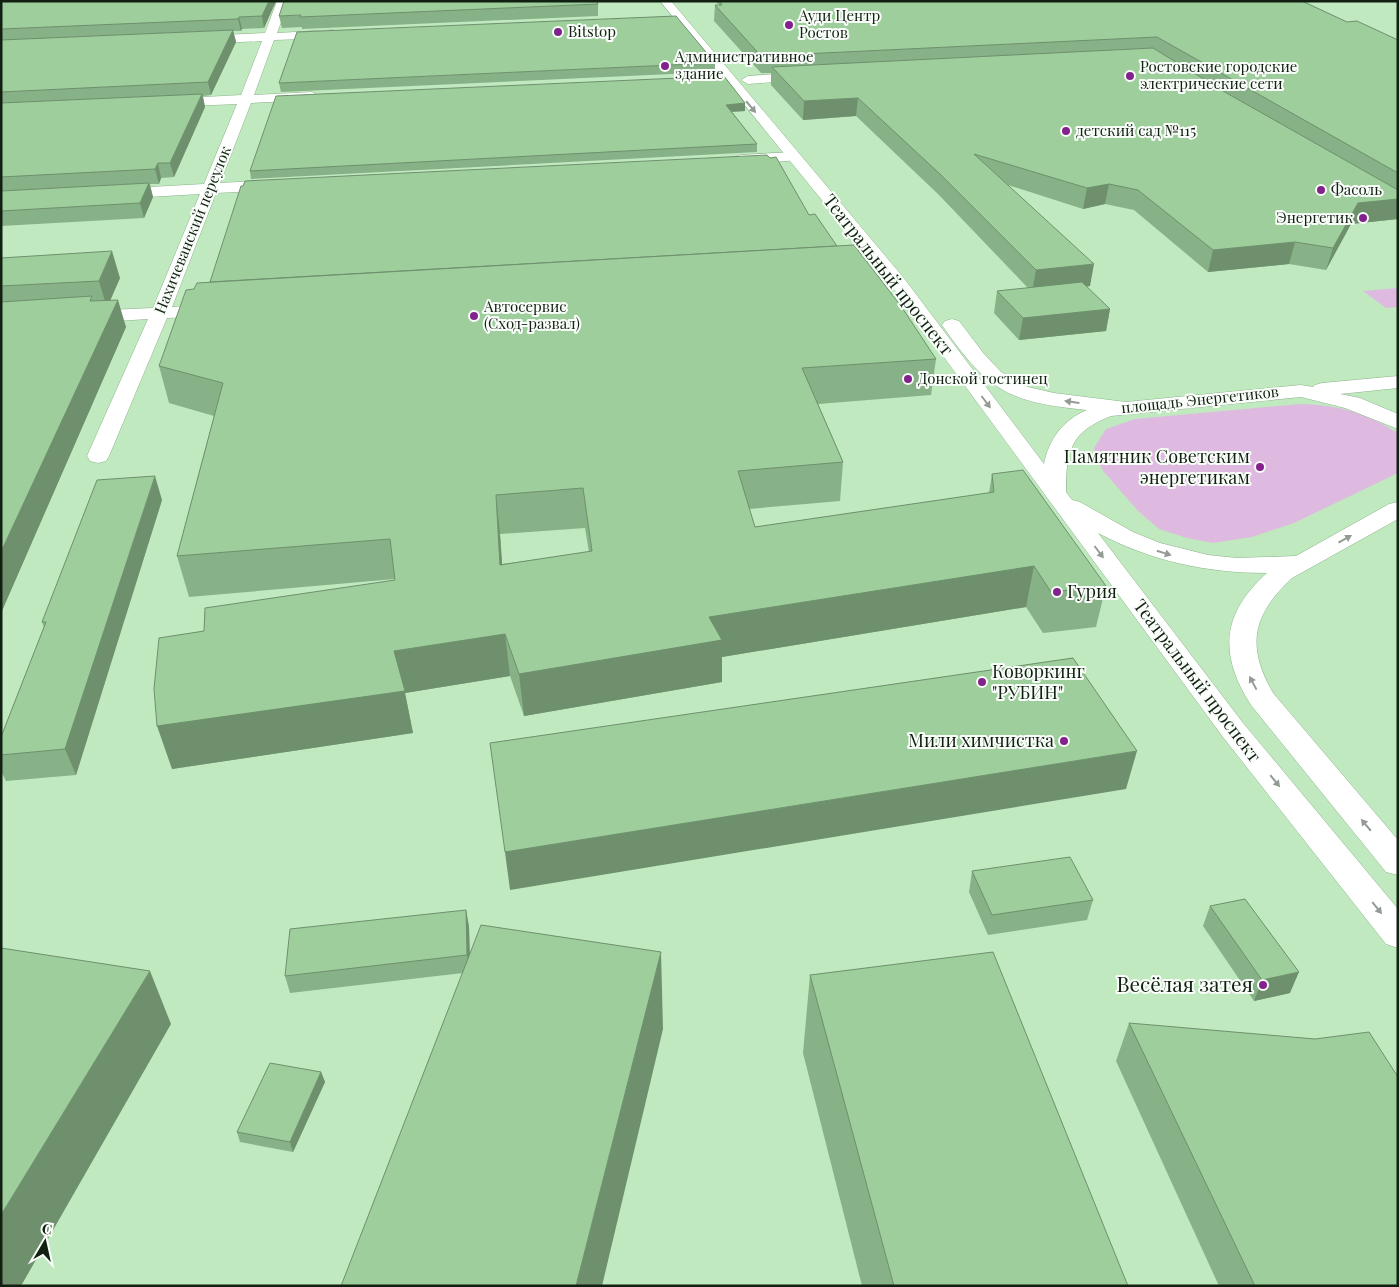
<svg xmlns="http://www.w3.org/2000/svg" width="1399" height="1287" font-family="'Playfair Display',serif">
<style>
.green{fill:#debae0}
.lines{fill:none;stroke-linecap:round;stroke-linejoin:round}
.street-casing{stroke:#8cb38b;stroke-width:1}
.primary-casing{stroke:#8cb38b;stroke-width:1}
.street{fill:#fff;fill-rule:evenodd}
.primary{fill:#fff;fill-rule:evenodd}
.wall{fill:#87b186;fill-rule:evenodd}
.shaded-wall{fill:#6e906d}
.building{fill:#9dce9c;stroke:#6e906d;fill-rule:evenodd}
.oneway{fill:#949b94}
.poi-dot{fill:#83228c;stroke:#fafefa;stroke-width:2}
.labels{text-anchor:middle;stroke-width:4;stroke-linejoin:round;paint-order:stroke}
.far-poi-label{font-size:15px;fill:#112011;stroke:#fafefa;text-anchor:start}
.far-street-label{font-size:15px;fill:#112011;stroke:#fafefa}
.street-label{font-size:18px;fill:#112011;stroke:#fafefa}
.poi-label{font-size:18px;fill:#112011;stroke:#fafefa;text-anchor:end}
.near-poi-label{font-size:21px;fill:#112011;stroke:#fafefa;text-anchor:end}
</style>
<rect width="100%" height="100%" fill="#c1e9c0"/>
<g class="green">
<path d="M1398,288V307L1386,308L1363,291Z"/>
<path d="M1301,404C1340,405 1365,413 1398,433V473L1294,523L1252,537L1213,543L1187,538L1159,529L1138,511L1104,472L1096,459L1094,448L1106,429L1135,419Z"/>
</g>
<g class="lines">
<g class="street-casing">
<g id="street">
<path d="M277,1H289L277,33L333,30L339,34L333,38L274,40L254,95L312,92L319,96L312,100L251,103L220,183L277,180L283,182L285,185L283,188L277,190L216,193L172,307L215,304L222,306L225,310L222,314L215,316L167,318L109,456L106,461L98,463L90,461L87,456L148,319L86,323L79,321L76,317L79,313L86,311L153,308L200,194L113,199L107,197L105,194L107,191L113,189L204,184L237,104L168,107L161,103L168,99L241,95L262,41L198,44L192,40L198,36L265,33Z"/>
<path d="M808,72L815,76L813,79L748,84L741,80L748,76Z"/>
<path d="M793,152L798,154L801,157L798,160L740,165L735,163L732,160L735,157L740,155Z"/>
</g>
</g>
<g class="primary-casing">
<path id="primary" d="M660,1H671L903,277L1044,464C1049,439 1063,420 1087,410C1007,402 988,391 942,325L945,321L952,319L959,321L984,354L1001,372L1028,387L1054,393L1126,402L1301,385L1313,387L1315,385L1322,383L1398,376V388L1340,394L1360,398L1398,414V429L1345,408L1301,397L1111,416C1070,432 1066,451 1066,492L1072,500L1080,502L1133,532L1160,543L1208,555L1237,558L1296,556L1389,504L1398,502V519L1292,578C1252,615 1246,646 1273,693L1398,840V875L1386,872L1251,705C1219,655 1221,614 1267,573C1207,573 1151,561 1098,533L1243,723L1398,909V948L1386,944L1223,737L891,285Z"/>
</g>
<use href="#street" class="street"/>
<use href="#primary" class="primary"/>
</g>
<g class="wall">
<path d="M1,1H276L264,28L242,29L241,31H233L236,42L211,95L203,96L205,107L174,177L161,178L159,184H150L153,197L144,218L1,226Z"/>
<path d="M715,1H1302L1347,22L1398,40V219L1351,224L1326,270L1289,264L1208,272L1134,210L1105,204L1083,209L1008,185L1090,286L1086,287L1110,309L1106,331L1019,340L994,313L997,291L1028,288L939,195L856,116L803,120L771,85V73H761L714,21L715,5H719Z"/>
<path d="M598,4V16L302,29V27L282,28L279,16Z"/>
<path d="M715,63V72L281,92L279,83Z"/>
<path d="M745,103V111L732,112L757,144V152L251,179L250,171Z"/>
<path d="M809,215L837,246L936,359L931,395L818,404L843,462L840,501L749,509L755,527L989,493L992,474L1106,586L1096,627L1043,633L1026,607L722,657V682L524,716L510,676L405,693L413,733L172,769L204,631L395,580V579L189,597L177,556L214,416L169,403L159,366L194,289L210,282ZM585,528L589,552L502,564L500,534Z"/>
<path d="M1,258L120,278L110,300L126,327L1,613Z"/>
<path d="M162,500L76,775L6,781L1,771V737L44,627L42,622Z"/>
<path d="M972,871L1093,900L1087,920L988,935L969,892Z"/>
<path d="M1210,906L1290,993L1254,1001L1203,926Z"/>
<path d="M466,910L469,927L470,955L663,1029L463,973L290,993L285,976Z"/>
<path d="M810,975L1128,1286H862L803,1053Z"/>
<path d="M1129,1023L1398,1286H1219L1116,1061Z"/>
<path d="M321,1072L325,1082L293,1152L240,1142L237,1132Z"/>
</g>
<g class="shaded-wall">
<path d="M269,1H276L264,28L262,16Z"/>
<path d="M239,17L242,29L241,31L238,19Z"/>
<path d="M233,30L236,42L211,95L208,82Z"/>
<path d="M202,94L205,107L174,177L170,163Z"/>
<path d="M858,98L856,116L803,120L804,101Z"/>
<path d="M745,103V111L726,112V105Z"/>
<path d="M158,163L161,178L159,184L155,169Z"/>
<path d="M149,183L153,197L144,218L140,203Z"/>
<path d="M1109,184L1105,204L1083,209L1087,188Z"/>
<path d="M1398,199V219L1351,224L1326,270L1333,248L1358,203Z"/>
<path d="M1295,242L1289,264L1208,272L1213,250Z"/>
<path d="M112,251L120,278L107,308L99,281Z"/>
<path d="M1094,264L1090,286L1032,292L1036,270Z"/>
<path d="M118,300L126,327L1,613V552Z"/>
<path d="M1110,309L1106,331L1019,340L1023,318Z"/>
<path d="M155,476L162,500L76,775L65,749Z"/>
<path d="M496,495L500,534L505,606L500,565Z"/>
<path d="M1034,566L1026,607L722,657V682L524,716L519,674L709,617Z"/>
<path d="M505,634L510,676L405,693L413,733L172,769L157,726L394,651Z"/>
<path d="M1137,751L1126,789L510,890L505,852Z"/>
<path d="M466,910L469,927L470,972L467,955Z"/>
<path d="M661,952L663,1029L602,1286H576Z"/>
<path d="M150,971L171,1024L21,1286H1V1215Z"/>
<path d="M1299,972L1290,993L1254,1001L1262,980Z"/>
<path d="M321,1072L325,1082L293,1152L290,1142Z"/>
</g>
<g class="building">
<path d="M1,1H269L262,16L239,17L238,19L1,29Z"/>
<path d="M284,1H597L598,4L300,17L301,15L279,16Z"/>
<path d="M719,1H1302L1347,22L1357,21L1398,40V173L1157,37L761,56L715,5H722Z"/>
<path d="M676,16L715,63L279,83L297,32Z"/>
<path d="M233,30L208,82L1,92V40Z"/>
<path d="M1153,48L1223,91L1398,190V199L1358,203L1333,248L1295,242L1213,250L1138,190L1109,184L1087,188L974,154L1094,264L1036,270L941,175L858,98L804,101L772,67Z"/>
<path d="M724,76L745,103L726,105L757,144L250,171L276,96Z"/>
<path d="M202,94L170,163H158L155,169L1,177V103Z"/>
<path d="M767,155L770,158L776,157L809,215L815,214L837,246L210,282L241,186H243L245,181Z"/>
<path d="M149,183L140,203L1,211V191Z"/>
<path d="M854,245L901,306L936,359L802,368L843,462L738,471L755,527L994,492L992,474L1023,470L1106,586L1051,592L1034,566L709,617L722,640L519,674L505,634L394,651L405,691L157,726L154,689L159,638L204,631L205,608L395,580L390,539L177,556L223,383L159,366L186,290L194,289L197,283ZM583,488L592,551L500,565L496,495Z"/>
<path d="M112,251L99,281L1,286V258Z"/>
<path d="M1082,282L1110,309L1023,318L997,291Z"/>
<path d="M92,296L90,301L118,300L1,552V302Z"/>
<path d="M155,476L65,749L1,755V737L46,622H42L97,480Z"/>
<path d="M1073,658L1137,751L505,852L490,743Z"/>
<path d="M1070,857L1093,900L992,915L972,871Z"/>
<path d="M1245,899L1299,972L1262,980L1210,906Z"/>
<path d="M466,910L467,955L285,976L290,929Z"/>
<path d="M481,925L661,952L576,1286H341Z"/>
<path d="M1,948L150,971L1,1215Z"/>
<path d="M993,952L1128,1286H894L810,975Z"/>
<path d="M1129,1023L1315,1039L1369,1032L1398,1077V1286H1255Z"/>
<path d="M270,1063L321,1072L290,1142L237,1132Z"/>
</g>
<defs><path id="oneway-solid" d="M-6-.8H1V-3.2L6.5 0L1 3.2V.8H-6Z" transform="scale(1.25)"/></defs>
<g class="oneway">
<use href="#oneway-solid" transform="translate(751 107) rotate(50)"/>
<use href="#oneway-solid" transform="translate(986 402) rotate(53)"/>
<use href="#oneway-solid" transform="translate(1072 402) rotate(-172)"/>
<use href="#oneway-solid" transform="translate(1345 539) rotate(-29)"/>
<use href="#oneway-solid" transform="translate(1099 552) rotate(53)"/>
<use href="#oneway-solid" transform="translate(1164 553) rotate(18)"/>
<use href="#oneway-solid" transform="translate(1253 683) rotate(-118)"/>
<use href="#oneway-solid" transform="translate(1275 781) rotate(51)"/>
<use href="#oneway-solid" transform="translate(1366 825) rotate(-130)"/>
<use href="#oneway-solid" transform="translate(1377 908) rotate(51)"/>
</g>
<g class="poi-dot">
<circle cx="789" cy="25" r="5"/>
<circle cx="558" cy="32" r="5"/>
<circle cx="665" cy="66" r="5"/>
<circle cx="1130" cy="76" r="5"/>
<circle cx="1066" cy="131" r="5"/>
<circle cx="1321" cy="190" r="5"/>
<circle cx="1363" cy="218" r="5"/>
<circle cx="474" cy="316" r="5"/>
<circle cx="908" cy="379" r="5"/>
<circle cx="1260" cy="467" r="5"/>
<circle cx="1057" cy="592" r="5"/>
<circle cx="982" cy="682" r="5"/>
<circle cx="1064" cy="741" r="5"/>
<circle cx="1263" cy="985" r="5"/>
</g>
<g class="labels">
<g class="far-poi-label">
<text x="799" y="21">Ауди Центр<tspan x="799" dy="17">Ростов</tspan></text>
<text x="568" y="37">Bitstop</text>
<text x="675" y="62">Административное<tspan x="675" dy="17">здание</tspan></text>
<text x="1140" y="72">Ростовские городские<tspan x="1140" dy="17">электрические сети</tspan></text>
<text x="1076" y="136">детский сад №115</text>
<text x="1331" y="195">Фасоль</text>
<text x="1353" y="223" text-anchor="end">Энергетик</text>
<text x="484" y="312">Автосервис<tspan x="484" dy="17">(Сход-развал)</tspan></text>
<text x="918" y="384">Донской гостинец</text>
</g>
<g class="far-street-label">
<text transform="translate(193 230) rotate(-68)" y="5">Нахичеванский переулок</text>
<text transform="translate(1200 400) rotate(-6)" y="5">площадь Энергетиков</text>
</g>
<g class="street-label">
<text transform="translate(888 275) rotate(52)" y="6">Театральный проспект</text>
<text transform="translate(1197 681) rotate(53)" y="6">Театральный проспект</text>
</g>
<g class="poi-label">
<text x="1250" y="463">Памятник Советским<tspan x="1250" dy="21">энергетикам</tspan></text>
<text x="1067" y="598" text-anchor="start">Гурия</text>
<text x="992" y="678" text-anchor="start">Коворкинг<tspan x="992" dy="21">"РУБИН"</tspan></text>
<text x="1054" y="747">Мили химчистка</text>
</g>
<g class="near-poi-label">
<text x="1253" y="992">Весёлая затея</text>
</g>
</g>
<rect width="1399" height="1287" fill="none" stroke="#112011" stroke-width="5"/>
<g transform="translate(45 1242) rotate(9)" stroke="#fafefa" stroke-width="4" paint-order="stroke">
<path d="M0-4L9 19L0 12L-9 19Z" fill="#112011"/>
<text y="-8" font-size="14" font-weight="bold" text-anchor="middle" fill="#112011">С</text>
</g>
</svg>
